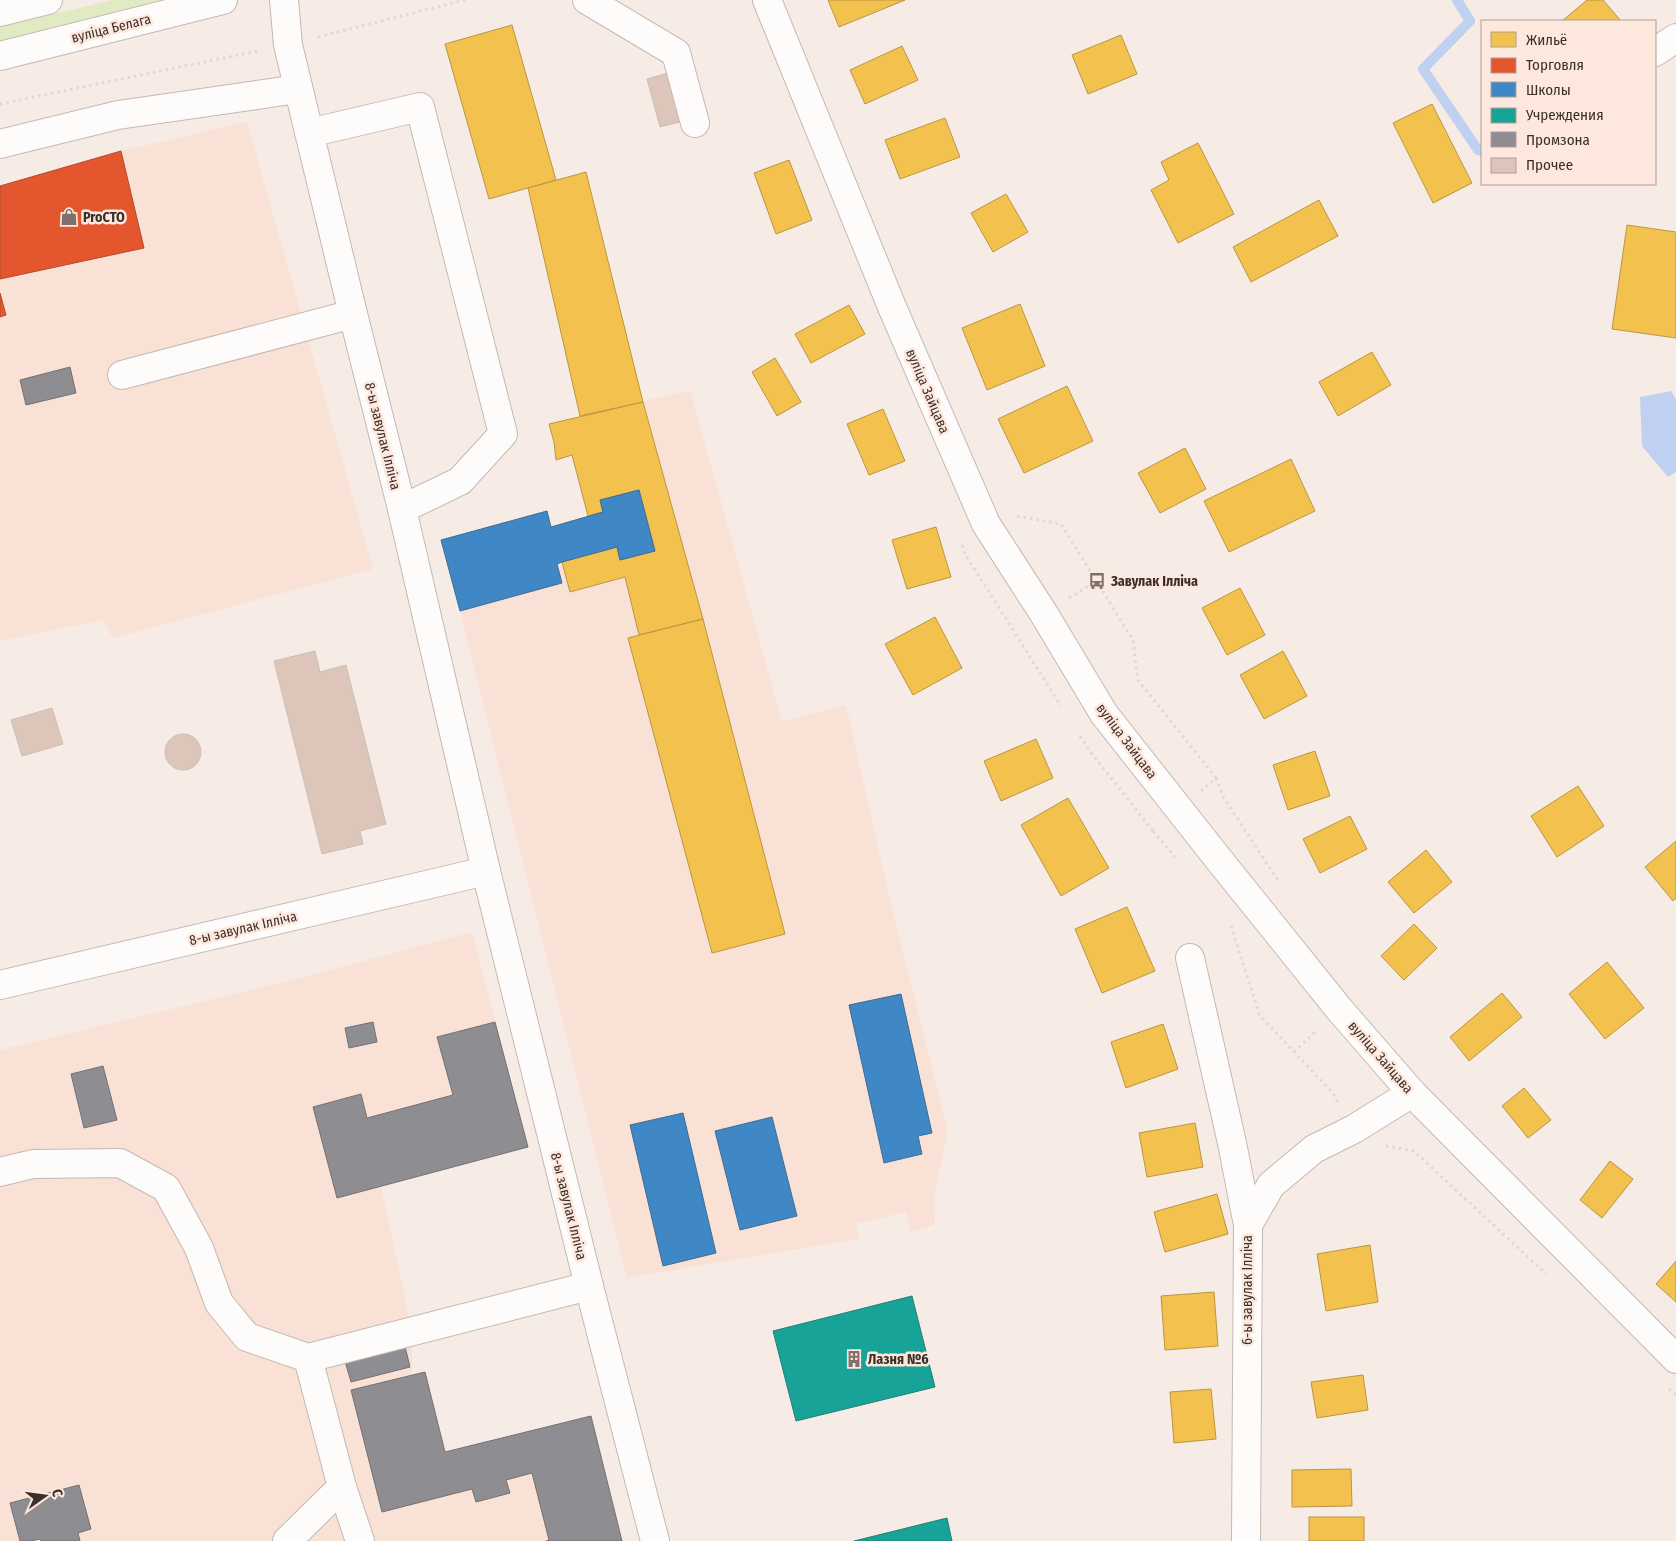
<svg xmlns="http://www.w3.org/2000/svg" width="1676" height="1541" font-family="'Fira Sans Condensed',sans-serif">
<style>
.built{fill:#f9e1d5}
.green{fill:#e1ebc2}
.water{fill:#c0d0f0}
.homes{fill:#f2c14e;stroke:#bb9543}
.shops{fill:#e4572e;stroke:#b14b2d}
.schools{fill:#3f88c5;stroke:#3e6d96}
.public{fill:#17a398;stroke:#228077}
.industry{fill:#8d8d92;stroke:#747173}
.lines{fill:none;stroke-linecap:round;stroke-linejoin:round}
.stream{stroke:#c0d0f0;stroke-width:10}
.building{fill:#ddc6b9;stroke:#c9bfba}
.minor-casing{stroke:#c3b9b4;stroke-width:30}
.path{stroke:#ded9d7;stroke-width:3;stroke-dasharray:2.5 4;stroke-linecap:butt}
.minor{stroke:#fefcfb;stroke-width:28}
.labels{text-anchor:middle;stroke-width:5;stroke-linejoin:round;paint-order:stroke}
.street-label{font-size:14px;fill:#3a2f2a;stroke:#fee8de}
.poi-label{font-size:14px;font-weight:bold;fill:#3a2f2a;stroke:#fee8de;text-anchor:start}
</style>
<rect width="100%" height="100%" fill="#f7ebe5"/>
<g class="built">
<path d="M247,122L373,569L113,638L102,620L0,641V186L121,151Z"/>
<path d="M690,390L782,722L846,705L892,909L947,1128L946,1140L934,1195L935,1224L911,1232L906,1212L856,1224L859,1239L627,1278L460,611L441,540L547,511L551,527L588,516L572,455L556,460L554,442L549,424Z"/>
<path d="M472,932L528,1147L381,1186L412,1331V1375L425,1372L445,1452L591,1416L622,1541H0V1050L297,979Z"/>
</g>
<path class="green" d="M112,0H184L0,46V27Z"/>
<path class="water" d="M1671,391L1676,399V472L1668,477L1642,446L1640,397Z"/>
<g class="homes">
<path d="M828,0H905L839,27Z"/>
<path d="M1587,0H1603L1621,21H1562Z"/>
<path d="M512,25L556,180L489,199L445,44Z"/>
<path d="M1121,35L1137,74L1088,94L1072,55Z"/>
<path d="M902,46L918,80L865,104L850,70Z"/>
<path d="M1432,104L1472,183L1433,203L1393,123Z"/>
<path d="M945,118L960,157L900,179L885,140Z"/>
<path d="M1198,143L1234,214L1178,243L1151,190L1169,180L1161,162Z"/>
<path d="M789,160L812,220L776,234L754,173Z"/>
<path d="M586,172L643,402L580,416L528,188Z"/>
<path d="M1006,194L1028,232L993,252L971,213Z"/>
<path d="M1319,200L1338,236L1251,282L1233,247Z"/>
<path d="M1627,225L1676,232V338L1612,329Z"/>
<path d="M1020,304L1045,366L987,390L962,328Z"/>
<path d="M849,305L865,334L811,363L795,334Z"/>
<path d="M1372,352L1391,385L1338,416L1319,382Z"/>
<path d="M775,358L801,402L777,416L752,372Z"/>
<path d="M1067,386L1093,441L1024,473L998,419Z"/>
<path d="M643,402L703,619L639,635L625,577L570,592L562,562L617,547L620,560L655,551L639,490L600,500L603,512L588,516L572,455L556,460L554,442L549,424Z"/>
<path d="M883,409L905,461L869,475L847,424Z"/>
<path d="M1185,448L1206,489L1160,513L1138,473Z"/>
<path d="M1291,459L1315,511L1229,552L1204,501Z"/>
<path d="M936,527L951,577L907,589L892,540Z"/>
<path d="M1240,588L1265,635L1227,655L1202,608Z"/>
<path d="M935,617L962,668L913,695L885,644Z"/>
<path d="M703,619L785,934L712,953L628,638Z"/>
<path d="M1283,651L1307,696L1264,719L1240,675Z"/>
<path d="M1036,739L1053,778L1001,801L984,761Z"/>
<path d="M1315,751L1330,796L1288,810L1273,765Z"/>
<path d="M1578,786L1604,826L1557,857L1531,816Z"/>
<path d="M1068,798L1109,868L1061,896L1021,825Z"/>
<path d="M1350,816L1367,849L1320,873L1303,839Z"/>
<path d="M1676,841V898L1673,901L1645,867Z"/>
<path d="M1426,850L1452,882L1414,913L1388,882Z"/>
<path d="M1127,907L1155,971L1102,993L1075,929Z"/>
<path d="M1414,924L1437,948L1404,980L1381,956Z"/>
<path d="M1607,962L1644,1008L1605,1039L1569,994Z"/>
<path d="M1502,993L1522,1017L1469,1061L1450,1037Z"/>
<path d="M1163,1024L1178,1069L1126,1088L1111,1042Z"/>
<path d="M1524,1088L1551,1120L1528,1138L1502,1106Z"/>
<path d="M1195,1123L1203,1167L1147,1177L1139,1133Z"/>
<path d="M1610,1161L1633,1179L1602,1218L1580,1200Z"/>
<path d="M1217,1194L1228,1234L1165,1252L1154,1212Z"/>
<path d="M1370,1245L1378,1302L1326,1311L1317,1254Z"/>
<path d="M1676,1261V1302L1656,1284Z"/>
<path d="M1214,1292L1218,1346L1165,1350L1161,1296Z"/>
<path d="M1363,1375L1368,1410L1317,1418L1311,1382Z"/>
<path d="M1211,1389L1216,1439L1174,1443L1170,1392Z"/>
<path d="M1351,1469L1352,1506L1292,1507V1470Z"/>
<rect x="1309" y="1517" width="55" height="24"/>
</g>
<g class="shops">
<path d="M121,151L144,248L0,279V186Z"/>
<path d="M0,293L6,315L0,317Z"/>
</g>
<g class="schools">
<path d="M639,490L655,551L620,560L617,547L562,562L557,564L562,583L460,611L441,540L547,511L551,527L603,512L600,500Z"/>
<path d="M901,994L932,1133L918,1136L922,1154L884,1163L849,1005Z"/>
<path d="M683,1113L716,1253L663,1266L630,1125Z"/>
<path d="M772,1117L797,1216L740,1230L715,1131Z"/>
</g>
<g class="public">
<path d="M912,1296L935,1387L796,1421L773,1331Z"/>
<path d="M947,1518L952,1541H854Z"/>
</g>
<g class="industry">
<path d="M70,367L76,393L26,405L20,380Z"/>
<path d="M373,1022L377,1042L349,1048L345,1028Z"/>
<path d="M495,1022L528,1147L337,1198L313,1107L361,1094L367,1118L453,1095L437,1037Z"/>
<path d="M103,1066L117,1120L84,1128L71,1074Z"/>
<path d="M403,1338L410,1367L351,1382L343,1354Z"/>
<path d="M425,1372L445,1452L591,1416L622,1541H546L549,1540L532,1473L506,1480L510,1493L476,1502L472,1489L382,1512L351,1390Z"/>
<path d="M79,1485L91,1529L78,1533L80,1541H41L40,1539L31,1541H20L10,1503Z"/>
</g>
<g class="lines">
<path class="stream" d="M1457,0L1470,21L1423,69L1478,150L1482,151"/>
</g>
<g class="building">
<path d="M678,70L691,119L660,127L647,79Z"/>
<path d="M315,651L320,672L346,665L386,824L360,831L363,844L322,854L274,661Z"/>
<path d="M52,708L63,744L22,756L11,720Z"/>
<circle cx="183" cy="752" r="18"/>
</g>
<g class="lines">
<g class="minor-casing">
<g id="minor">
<path d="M284,0L288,45L353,314L402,509L486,871L589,1286L655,1541"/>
<path d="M587,0L676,53L695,123"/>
<path d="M767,0L892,307L986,524L1044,614L1104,714L1220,861L1339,1009L1412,1093L1676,1359"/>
<path d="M0,12L48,0"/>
<path d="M1655,52L1676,38"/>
<path d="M0,56L223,0"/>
<path d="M309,133L420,107L503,434L460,481L402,509"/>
<path d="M0,144L118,115L298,89"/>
<path d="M122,375L353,314"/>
<path d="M1190,958L1232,1143L1248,1225"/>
<path d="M0,985L486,871"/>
<path d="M0,1172L33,1164L120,1163L166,1188L199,1248L219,1303L247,1337L308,1358L589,1286"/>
<path d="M308,1358L342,1487L360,1541"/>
<path d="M287,1541L342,1487"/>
<path d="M1246,1541L1248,1225L1271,1185L1314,1149L1354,1129L1412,1093"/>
</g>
</g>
<g class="path">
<path d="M318,37L465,0"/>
<path d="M0,104L258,51"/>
<path d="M1017,516L1061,524L1133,640L1138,680L1216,778L1201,791"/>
<path d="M962,545L965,554L1061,706"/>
<path d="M1069,598L1097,581"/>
<path d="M1080,736L1089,750L1153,831L1156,828"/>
<path d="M1216,778L1224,798L1279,882"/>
<path d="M1153,831L1175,857"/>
<path d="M1231,926L1260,1016L1333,1093L1339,1105"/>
<path d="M1294,1052L1317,1030"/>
<path d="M1386,1146L1414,1151L1546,1274"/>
<path d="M1669,1389L1676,1395"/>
</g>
<use href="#minor" class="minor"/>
</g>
<defs>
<g id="shop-bare" transform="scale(1.35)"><path d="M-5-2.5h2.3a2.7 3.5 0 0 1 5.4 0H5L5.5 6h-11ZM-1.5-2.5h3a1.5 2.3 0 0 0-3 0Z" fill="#7c716b" stroke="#fee8de" stroke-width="2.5" paint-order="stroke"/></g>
<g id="bus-bare" transform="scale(1.35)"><path d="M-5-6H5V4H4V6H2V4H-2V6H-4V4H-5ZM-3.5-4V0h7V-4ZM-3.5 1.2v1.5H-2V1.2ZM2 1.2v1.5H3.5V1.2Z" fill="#7c716b" stroke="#fee8de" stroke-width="2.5" paint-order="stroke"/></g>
<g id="building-bare" transform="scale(1.35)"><path d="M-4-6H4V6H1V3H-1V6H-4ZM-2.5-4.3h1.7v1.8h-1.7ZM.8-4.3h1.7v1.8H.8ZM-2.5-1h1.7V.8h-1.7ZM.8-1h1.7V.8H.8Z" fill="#7c716b" stroke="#fee8de" stroke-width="2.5" paint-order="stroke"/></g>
</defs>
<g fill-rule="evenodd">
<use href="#shop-bare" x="69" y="217"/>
<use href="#bus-bare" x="1097" y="581"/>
<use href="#building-bare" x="854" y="1359"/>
</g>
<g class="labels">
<g class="street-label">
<text transform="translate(111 28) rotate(-14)" y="5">вуліца Белага</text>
<text transform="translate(928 391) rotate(67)" y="5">вуліца Зайцава</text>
<text transform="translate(383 436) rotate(76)" y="5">8-ы завулак Ілліча</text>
<text transform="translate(1127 741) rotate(53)" y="5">вуліца Зайцава</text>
<text transform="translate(243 928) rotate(-13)" y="5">8-ы завулак Ілліча</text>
<text transform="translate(1381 1057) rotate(49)" y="5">вуліца Зайцава</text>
<text transform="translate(569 1206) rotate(76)" y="5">8-ы завулак Ілліча</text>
<text transform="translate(1247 1290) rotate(-90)" y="5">6-ы завулак Ілліча</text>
</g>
<g class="poi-label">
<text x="83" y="222">ProСТО</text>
<text x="1111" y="586">Завулак Ілліча</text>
<text x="868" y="1364">Лазня №6</text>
</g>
</g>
<rect x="1481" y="20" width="175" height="165" fill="#fee8de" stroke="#b09e96"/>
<rect x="1491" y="32" width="25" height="15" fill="#f2c14e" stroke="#b09e96"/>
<text x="1526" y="45" font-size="15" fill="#3a2f2a">Жильё</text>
<rect x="1491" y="58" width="25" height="15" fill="#e4572e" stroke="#b09e96"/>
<text x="1526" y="70" font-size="15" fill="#3a2f2a">Торговля</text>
<rect x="1491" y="82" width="25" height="15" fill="#3f88c5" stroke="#b09e96"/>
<text x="1526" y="95" font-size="15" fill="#3a2f2a">Школы</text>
<rect x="1491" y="108" width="25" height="15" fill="#17a398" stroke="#b09e96"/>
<text x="1526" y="120" font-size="15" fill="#3a2f2a">Учреждения</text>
<rect x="1491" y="132" width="25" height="15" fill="#8d8d92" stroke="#b09e96"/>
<text x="1526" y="145" font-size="15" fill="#3a2f2a">Промзона</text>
<rect x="1491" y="158" width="25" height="15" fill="#ddc6b9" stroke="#b09e96"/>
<text x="1526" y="170" font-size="15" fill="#3a2f2a">Прочее</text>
<g transform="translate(45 1496) rotate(76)" stroke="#fee8de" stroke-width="4" paint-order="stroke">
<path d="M0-4L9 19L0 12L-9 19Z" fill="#3a2f2a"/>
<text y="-8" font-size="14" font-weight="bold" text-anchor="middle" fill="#3a2f2a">С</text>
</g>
</svg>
